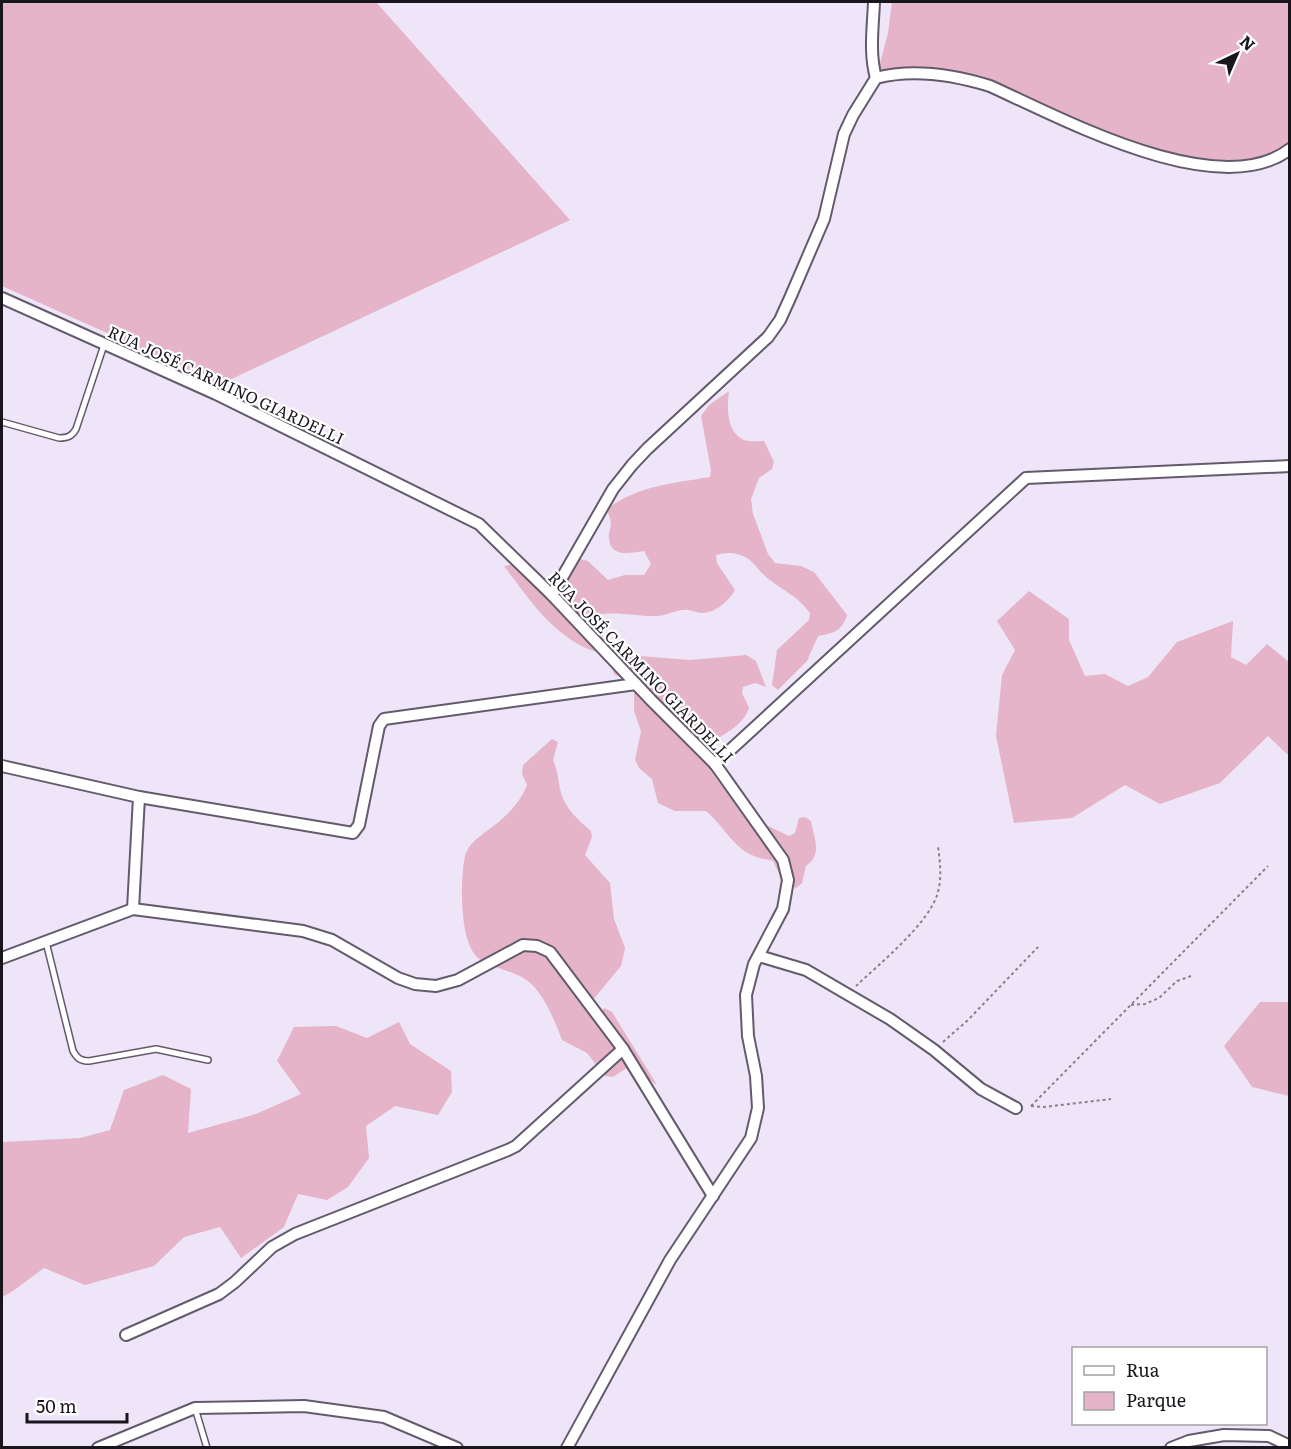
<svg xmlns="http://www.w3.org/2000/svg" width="1291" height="1449" font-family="Literata,serif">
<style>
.green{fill:#e5b4c8}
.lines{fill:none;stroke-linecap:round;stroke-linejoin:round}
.service-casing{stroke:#635b6b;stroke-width:8}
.minor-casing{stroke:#635b6b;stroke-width:14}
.path{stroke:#87808d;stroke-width:2;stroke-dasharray:3 3;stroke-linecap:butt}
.service{stroke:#fff;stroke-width:5}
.minor{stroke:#fff;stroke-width:10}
.labels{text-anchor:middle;stroke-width:4.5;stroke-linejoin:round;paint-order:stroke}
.street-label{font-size:16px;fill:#19151c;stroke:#fff}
</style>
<rect width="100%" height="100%" fill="#eee5f8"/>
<g class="green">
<path d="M2,2H376L570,220L221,384L2,286Z"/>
<path d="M892,2H1289V149L1255,165L1171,159L945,75L876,78L888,33Z"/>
<path d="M729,391C727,407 726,432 744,440C749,442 758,441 764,441L774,462L772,469L759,478L751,499L753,514L768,554L775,563L801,566L814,572L847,615C842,632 833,633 818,636L807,661L778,690L772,685L777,650L809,620L810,613C795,593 782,591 765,576C757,569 752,558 740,555C731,552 724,553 716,555L717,563L735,590C729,601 715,613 702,613C696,613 690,609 684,610C675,610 666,616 657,616C637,617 599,607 585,621L586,627L627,655L690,660L746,655L756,661L766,687L755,683L743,687L742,693L749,708C741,732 712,736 701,753L718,781L756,820L789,836L795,833L799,818L805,817L811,821C814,839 823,854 806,866L802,883L796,888L783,882L773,861C767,859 760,859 754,856C734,849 722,824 706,811H675L658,803L652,779L639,768L635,760L641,731L634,711V684L614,674C606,646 599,657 578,644C546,626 526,595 504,566L514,564L559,585L576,558L588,561L608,580L625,575H644L651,564L644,551C630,553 610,558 609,538C608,533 611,528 611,524C611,519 608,514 607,509C637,486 674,483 710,477L711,470L701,416L709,405Z"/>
<path d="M1029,591L1069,619V640L1085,676L1105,674L1128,686L1148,677L1177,642L1233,621L1231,657L1246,665L1267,644L1289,662V756L1268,736L1220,783L1160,804L1125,785L1072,818L1014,823L996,736L1002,675L1015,650L997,621Z"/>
<path d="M552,739L558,742L553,760C558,771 558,781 561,793C565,808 579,821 591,831L592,837L585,855L610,883L614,919L625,948L621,966L592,1001L598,1017L604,1008L612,1012L657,1085L631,1068L625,1069L613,1077L605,1076L587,1053L562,1040C555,1021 544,994 528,981C514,970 492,969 478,958C459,942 460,879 465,856C469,840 492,829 503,818C513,809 522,798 527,785L522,774L523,765Z"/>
<path d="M1260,1002H1289V1096L1252,1087L1224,1046Z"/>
<path d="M399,1022L410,1044L451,1071L452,1092L438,1115L395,1106L366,1126L369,1158L348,1187L327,1200L298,1194L284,1227L241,1258L220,1227L184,1237L154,1266L85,1285L44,1268L13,1291L2,1297V1142L80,1138L110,1130L124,1090L163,1075L191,1089L188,1133L256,1114L301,1094L277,1061L294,1027L336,1026L367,1038Z"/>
</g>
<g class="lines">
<g class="service-casing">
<g id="service">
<path d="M2,422L59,438C68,438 72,436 76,429L104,345"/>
<path d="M46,942L73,1051C77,1058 80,1061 89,1061L156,1049L208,1060"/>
<path d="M195,1408L207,1448"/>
</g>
</g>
<g class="minor-casing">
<g id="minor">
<path d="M874,2C873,27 869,53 876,78"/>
<path d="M2,298L216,394L479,524L552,595L651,700L715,764L783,860L788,880L783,909L754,964L746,995L748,1036L756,1076L758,1108L751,1138L670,1260L567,1448"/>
<path d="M552,595L613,489L632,465L647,449L768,337L780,320L790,298L824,219L844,134L853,115L876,78C914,68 954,75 990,86C1061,118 1219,204 1290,149"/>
<path d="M715,764L1026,478L1290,466"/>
<path d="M2,766L139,797L133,909"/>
<path d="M139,797L353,833L359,825L379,726L384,719L636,684"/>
<path d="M759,956L806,970L890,1019L934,1050L981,1089L1016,1108"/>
<path d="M2,958L133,909L303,931L332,940L398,978L415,984L436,986L458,980L523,945L537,946L550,952L623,1049L713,1196"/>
<path d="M126,1335L219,1294L235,1282L272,1247L295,1234L508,1150L516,1146L623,1049"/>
<path d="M98,1448L195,1408L304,1406L384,1417L457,1448"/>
<path d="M1171,1448L1189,1441L1224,1435L1269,1436L1290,1446"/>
</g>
</g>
<g class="path">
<path d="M856,986C879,964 930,923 938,892C942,876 940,862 938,846"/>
<path d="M1131,1005L1145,1004L1159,998L1177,981L1191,976"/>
<path d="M943,1042L968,1020L1038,947"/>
<path d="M1031,1106L1268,866"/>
<path d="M1031,1106L1044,1107L1111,1099"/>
</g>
<use href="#service" class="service"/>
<use href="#minor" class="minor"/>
</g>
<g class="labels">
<g class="street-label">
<text transform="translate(226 385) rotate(25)" y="6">RUA JOSÉ CARMINO GIARDELLI</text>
<text transform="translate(641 667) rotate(46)" y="6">RUA JOSÉ CARMINO GIARDELLI</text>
</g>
</g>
<rect width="1291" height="1449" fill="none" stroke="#19151c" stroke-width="6"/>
<rect x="1072" y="1347" width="195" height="78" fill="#ffffff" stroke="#a3a1a4" stroke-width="1.5"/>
<rect x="1084" y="1366" width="30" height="9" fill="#ffffff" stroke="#a3a1a4" stroke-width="1.5"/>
<text x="1126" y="1377" font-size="18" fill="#19151c">Rua</text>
<rect x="1084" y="1392" width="30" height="18" fill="#e5b4c8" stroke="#a3a1a4" stroke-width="1.5"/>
<text x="1126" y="1407" font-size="18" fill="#19151c">Parque</text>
<g transform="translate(1237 54) rotate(44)" stroke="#ffffff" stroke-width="4.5" paint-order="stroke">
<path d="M0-4.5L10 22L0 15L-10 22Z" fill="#19151c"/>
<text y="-9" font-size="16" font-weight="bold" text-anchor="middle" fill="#19151c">N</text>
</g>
<path d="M27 1413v9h100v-9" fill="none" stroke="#19151c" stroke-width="3"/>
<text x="36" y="1413" font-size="18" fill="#19151c" stroke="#ffffff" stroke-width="4.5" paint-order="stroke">50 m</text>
</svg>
